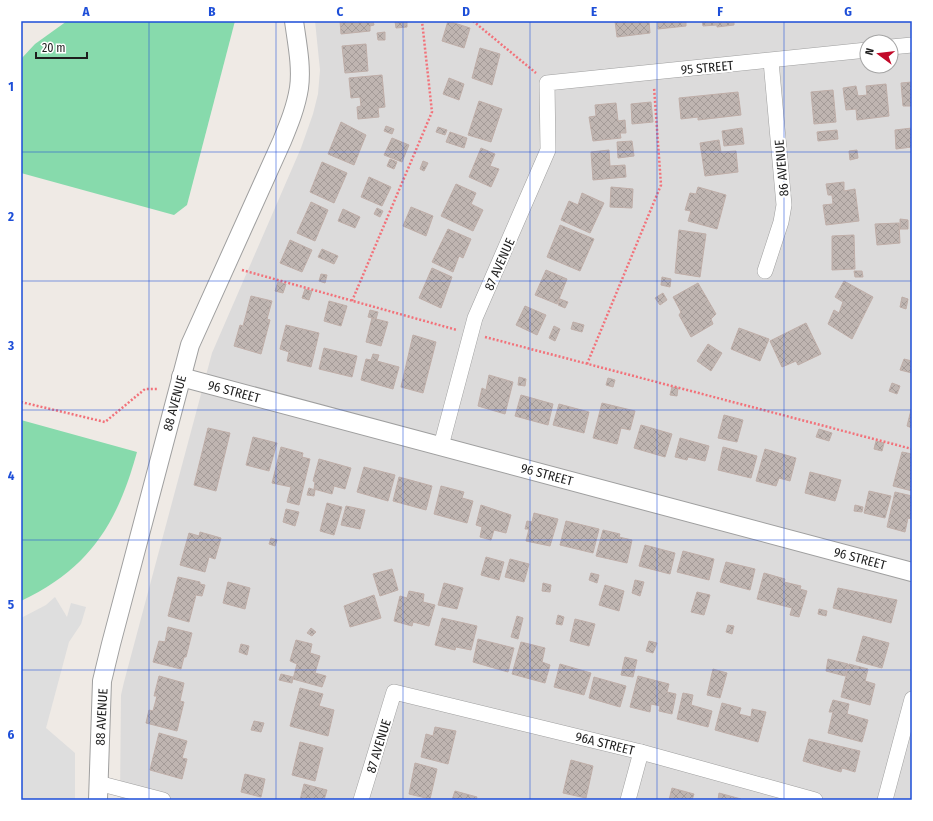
<svg xmlns="http://www.w3.org/2000/svg" width="933" height="821" font-family="'Fira Sans Condensed',sans-serif">
<style>
.residential{fill:#dcdbdb;fill-rule:evenodd}
.pitch{fill:#87daac}
.parking{fill:#dedede}
.building{fill:url(#building-cross-hatch);stroke:#bfaea8}
.lines{fill:none;stroke-linecap:round;stroke-linejoin:round}
.minor-casing{stroke:#9f9f9f;stroke-width:16}
.tertiary-casing{stroke:#9f9f9f;stroke-width:20}
.path{stroke:#f2727a;stroke-width:2.5;stroke-dasharray:2 2;stroke-linecap:butt}
.minor{stroke:#fff;stroke-width:15}
.tertiary{stroke:#fff;stroke-width:18}
.grid{fill:none;stroke:#1d4ed8;stroke-width:1;stroke-opacity:0.55}
.labels{text-anchor:middle;stroke-width:4;stroke-linejoin:round;paint-order:stroke}
.street-label{font-size:13px;fill:#1e1e1e;stroke:#fff}
.neatline{fill:none;stroke:#1d4ed8;stroke-width:1.5}
.grid-label{font-size:13px;text-anchor:middle;font-weight:bold;fill:#1d4ed8}
</style>
<defs>
<pattern id="building-cross-hatch" width="8" height="8" patternUnits="userSpaceOnUse"><rect width="8" height="8" fill="#bfb5b1"/><path d="M0 0l8 8M0 8l8-8" fill="none" stroke="#a49b98"/></pattern>
</defs>
<rect width="100%" height="100%" fill="#efeae5"/>
<path class="residential" d="M315,21H912V800H120L121,695L124,682L212,353L301,148L313,114L318,94L320,70ZM867,42H891V66H867Z"/>
<g class="pitch">
<path d="M67,21H235L187,205L174,215L21,173V59L35,44Z"/>
<path d="M21,420L137,452C117,524 90,568 21,601Z"/>
</g>
<path class="parking" d="M55,597L67,617L71,603L86,607L81,624L69,642L46,728L75,753V800H21V618L46,605Z"/>
<g class="building">
<path d="M340,21H373L374,25L370,26V31L341,34Z"/>
<path d="M395,21H407V27L396,28Z"/>
<path d="M448,21L470,28L464,48L442,41Z"/>
<path d="M615,21H649L650,33L617,37Z"/>
<path d="M658,21H686V26L658,29Z"/>
<path d="M702,21H734V25L717,27V25L703,26Z"/>
<path d="M385,32V40H378L377,33Z"/>
<path d="M366,44L368,71L345,73L342,46Z"/>
<path d="M480,48L500,54L492,85L472,78Z"/>
<path d="M382,75L385,107L378,108L379,117L358,119L357,107L361,106L360,97L351,98L349,78Z"/>
<path d="M449,78L464,84L459,100L443,94Z"/>
<path d="M912,82V106H903L901,83Z"/>
<path d="M886,84L889,116L857,120L856,109L846,110L843,88L856,86L858,96L867,95L866,86Z"/>
<path d="M833,90L836,122L814,124L811,92Z"/>
<path d="M738,92L741,115L698,120V117L681,119L679,98Z"/>
<path d="M479,101L502,109L491,142L468,135Z"/>
<path d="M651,102L653,122L632,124L631,104Z"/>
<path d="M616,103L618,121L625,120L626,133H620L621,138L593,141L589,117L596,116L595,105Z"/>
<path d="M341,122L366,135L354,165L328,154Z"/>
<path d="M386,126L394,129L392,134L384,131Z"/>
<path d="M438,127L447,130L445,135L436,132Z"/>
<path d="M742,128L744,144L724,146L722,131Z"/>
<path d="M912,128V147L896,149L895,130Z"/>
<path d="M837,130L838,139L818,141L817,132Z"/>
<path d="M450,132L467,138L464,148L446,142Z"/>
<path d="M392,138L409,145L402,162L384,155Z"/>
<path d="M719,140L721,152L736,151L738,172L705,176L700,143Z"/>
<path d="M632,141L634,156L618,158L617,142Z"/>
<path d="M481,148L495,154L490,166L499,169L491,187L469,177Z"/>
<path d="M609,150L610,166L625,165L626,177L593,180L591,152Z"/>
<path d="M857,150L858,158L850,160L849,151Z"/>
<path d="M390,159L397,162L394,169L387,166Z"/>
<path d="M423,161L428,163L424,171L420,169Z"/>
<path d="M322,162L347,173L334,203L310,192Z"/>
<path d="M369,177L391,187L382,206L361,197Z"/>
<path d="M844,182V191L855,189L859,221L826,225L823,205L833,204L832,195H828L826,184Z"/>
<path d="M456,184L476,193L471,204L483,210L473,231L441,216Z"/>
<path d="M611,187L633,189L632,208L610,207Z"/>
<path d="M698,187L726,195L717,229L688,221L691,211L685,210L690,193L696,194Z"/>
<path d="M582,193L604,203L590,233L561,220L569,201L578,205Z"/>
<path d="M311,202L328,210L315,241L297,233Z"/>
<path d="M411,207L433,216L426,236L403,226Z"/>
<path d="M377,208L383,211L380,217L374,214Z"/>
<path d="M343,209L360,217L355,228L338,221Z"/>
<path d="M900,219L908,220V229H900Z"/>
<path d="M899,223L900,243L877,245L875,224Z"/>
<path d="M560,225L594,239L580,271L547,257Z"/>
<path d="M448,229L471,239L463,258L459,256L453,272L432,262Z"/>
<path d="M679,230L706,234L700,277L675,273Z"/>
<path d="M854,235L855,269L832,270V236Z"/>
<path d="M290,240L312,250L302,272L280,263Z"/>
<path d="M322,249L338,256L334,264L318,257Z"/>
<path d="M432,268L452,277L441,308L419,298Z"/>
<path d="M546,270L567,279L557,304L535,295Z"/>
<path d="M854,271H862L863,277H855Z"/>
<path d="M321,274L327,275L325,283L319,281Z"/>
<path d="M662,277L671,279L670,287L661,285Z"/>
<path d="M844,281L873,297L852,339L828,324L834,310L839,313L843,302L835,297Z"/>
<path d="M278,282L286,284L283,293L275,291Z"/>
<path d="M698,283L716,314L711,319L713,324L691,337L679,315L681,312L673,297Z"/>
<path d="M305,289L312,291L309,300L302,298Z"/>
<path d="M663,293L667,300L660,305L655,298Z"/>
<path d="M251,296L272,301L267,319L270,320L261,354L234,346L240,325L243,326Z"/>
<path d="M902,297L908,299L906,309L900,307Z"/>
<path d="M560,299L568,302L565,308L558,305Z"/>
<path d="M329,301L347,306L341,326L324,321Z"/>
<path d="M525,306L546,315L537,335L516,325Z"/>
<path d="M370,310L378,312L376,319L368,317Z"/>
<path d="M372,318L388,322L381,346L366,342Z"/>
<path d="M573,322L584,325L582,332L571,329Z"/>
<path d="M806,323L821,354L798,365L796,361L782,367L770,341Z"/>
<path d="M286,325L319,333L311,367L287,361L289,352L280,349Z"/>
<path d="M554,326L560,329L555,341L549,338Z"/>
<path d="M739,328L769,339L760,361L731,349Z"/>
<path d="M413,335L436,342L423,393L401,387Z"/>
<path d="M708,344L722,353L711,371L697,361Z"/>
<path d="M324,348L357,356L352,377L319,369Z"/>
<path d="M373,354L379,355L377,361L399,367L393,389L361,380L366,359L371,360Z"/>
<path d="M904,359L912,361V373L900,370Z"/>
<path d="M489,375L513,382L505,414L478,406L482,388L486,390Z"/>
<path d="M519,377L526,379L525,386L518,385Z"/>
<path d="M608,378L615,380L613,387L606,385Z"/>
<path d="M892,383L900,386L897,394L889,391Z"/>
<path d="M672,387L678,388L677,396L670,395Z"/>
<path d="M521,395L553,404L548,425L515,416Z"/>
<path d="M602,403L635,411L630,430L621,428L617,444L593,438Z"/>
<path d="M559,404L589,412L584,433L553,425Z"/>
<path d="M912,406V428L907,426Z"/>
<path d="M724,415L743,420L737,442L718,438Z"/>
<path d="M641,425L672,434L665,457L634,448Z"/>
<path d="M208,428L230,433L216,491L194,485Z"/>
<path d="M819,429L832,433L829,441L816,437Z"/>
<path d="M253,437L277,443L269,471L246,465Z"/>
<path d="M680,438L709,446L705,461L688,457L687,460L675,457Z"/>
<path d="M876,441L884,443L882,451L874,449Z"/>
<path d="M281,447L303,453L302,457L310,459L299,505L287,502L291,487L272,483Z"/>
<path d="M723,447L757,456L751,478L718,470Z"/>
<path d="M765,449L796,458L790,481L779,478L776,486L756,481Z"/>
<path d="M902,452L912,454V491L893,486Z"/>
<path d="M319,459L351,468L345,489L334,486L332,494L314,489L315,482L313,481Z"/>
<path d="M364,467L395,475L388,501L357,492Z"/>
<path d="M810,472L841,480L835,501L805,493Z"/>
<path d="M399,477L432,486L426,510L393,501Z"/>
<path d="M441,486L464,492L462,498L473,501L467,523L434,514Z"/>
<path d="M309,488L315,490L314,496L307,495Z"/>
<path d="M869,491L891,496L885,518L864,513Z"/>
<path d="M895,492L912,496V519L908,518L905,532L887,527Z"/>
<path d="M327,503L342,507L334,535L320,531Z"/>
<path d="M481,505L511,515L506,533L494,530L491,540L480,537L482,527L476,525Z"/>
<path d="M855,505L863,507L862,512L854,511Z"/>
<path d="M346,506L365,510L360,529L341,525Z"/>
<path d="M286,509L299,512L295,526L283,522Z"/>
<path d="M534,513L558,519L550,546L526,541L529,529H525L527,521L532,522Z"/>
<path d="M566,521L599,529L593,553L560,545Z"/>
<path d="M603,530L620,534L619,537L632,540L627,563L596,556Z"/>
<path d="M200,532L221,538L215,559L209,557L205,572L180,565L189,533L199,536Z"/>
<path d="M271,538L277,540L275,546L269,544Z"/>
<path d="M645,545L675,553L670,574L639,566Z"/>
<path d="M683,551L714,559L709,580L677,572Z"/>
<path d="M486,557L504,562L499,580L481,575Z"/>
<path d="M510,559L529,564L524,582L505,577Z"/>
<path d="M726,562L755,569L750,590L720,582Z"/>
<path d="M392,569L398,590L380,596L373,574Z"/>
<path d="M591,573L599,575L597,583L589,580Z"/>
<path d="M764,573L785,579L784,582L801,586L800,589L807,591L799,617L790,615L792,608L757,599Z"/>
<path d="M178,577L200,582V584L205,585L202,596L196,595L189,622L168,616Z"/>
<path d="M635,580L644,582L640,596L632,593Z"/>
<path d="M228,582L250,588L245,609L223,603Z"/>
<path d="M444,583L463,588L457,609L438,605Z"/>
<path d="M543,583L551,585L550,592L542,591Z"/>
<path d="M605,585L624,591L619,611L599,605Z"/>
<path d="M838,588L897,600L891,623L833,608Z"/>
<path d="M409,591L424,594L423,602L435,605L429,626L413,622L412,626L394,621L400,596L407,598Z"/>
<path d="M697,592L710,595L704,615L691,612Z"/>
<path d="M374,595L381,618L350,627L344,606Z"/>
<path d="M819,609L827,611L826,616L818,614Z"/>
<path d="M558,615L564,617L562,625L556,624Z"/>
<path d="M517,616L523,618L518,639L511,637Z"/>
<path d="M442,618L477,626L471,650L456,647L455,650L435,645Z"/>
<path d="M575,619L595,624L589,646L570,641Z"/>
<path d="M728,625L734,626L732,634L726,632Z"/>
<path d="M168,627L192,633L186,657H184L181,669L153,662L159,641L165,642Z"/>
<path d="M311,628L316,632L312,636L307,633Z"/>
<path d="M863,636L889,643L882,668L856,661Z"/>
<path d="M478,639L514,648L508,672L473,662Z"/>
<path d="M296,640L312,644L310,653L320,656L315,673L326,676L322,687L293,679L297,664L290,661Z"/>
<path d="M649,641L657,643L653,653L646,651Z"/>
<path d="M521,642L545,648L542,662L550,665L545,683L512,674Z"/>
<path d="M241,644L249,646L247,655L239,652Z"/>
<path d="M625,657L637,660L633,677L621,675Z"/>
<path d="M828,659L848,664L845,676L826,671Z"/>
<path d="M560,664L591,673L584,695L554,687Z"/>
<path d="M849,664L868,669L865,681L875,684L870,705L841,697Z"/>
<path d="M713,669L727,673L720,698L707,695Z"/>
<path d="M281,674L293,677L292,683L279,680Z"/>
<path d="M159,676L184,683L180,701L184,702L177,731L146,723L149,710L153,711L157,696H154Z"/>
<path d="M638,676L669,684L667,692L676,694L672,714L659,711L660,706L651,704L650,712L630,707Z"/>
<path d="M594,677L626,686L620,707L589,698Z"/>
<path d="M300,688L323,694L319,706L334,710L328,736L290,726Z"/>
<path d="M683,693L693,695L691,705L712,711L708,727L677,719Z"/>
<path d="M833,700L849,704L847,714L868,720L862,742L828,733L833,712H829Z"/>
<path d="M722,703L741,708L739,714L751,717L752,709L766,712L758,742L715,730Z"/>
<path d="M254,721L264,723L261,732L251,730Z"/>
<path d="M435,727L456,731L448,764L421,757L426,734L433,736Z"/>
<path d="M159,733L187,741L182,758L187,759L182,779L150,770Z"/>
<path d="M809,739L860,751L855,772L842,768L841,772L803,761Z"/>
<path d="M300,742L323,748L315,781L292,775Z"/>
<path d="M571,760L593,766L586,798L563,793Z"/>
<path d="M415,763L437,769L430,799L409,794Z"/>
<path d="M245,774L265,779L261,797L241,792Z"/>
<path d="M304,784L327,790L324,800H300Z"/>
<path d="M672,788L694,794L692,800H669Z"/>
<path d="M455,791L477,797L476,800H452Z"/>
<path d="M719,793L741,799V800H718Z"/>
</g>
<g class="lines">
<g class="minor-casing">
<g id="minor">
<path d="M891,47L912,45"/>
<path d="M765,271L781,222L784,205L771,61"/>
<path d="M441,446L475,318L548,150L547,83L867,50"/>
<path d="M98,783L163,800"/>
<path d="M361,800L394,692L641,752L815,800"/>
<path d="M628,800L641,752"/>
<path d="M885,800L912,699"/>
</g>
</g>
<g class="tertiary-casing">
<g id="tertiary">
<path d="M181,377L912,572"/>
<path d="M98,800L102,681L111,644L190,345L282,141C289,124 296,107 299,88C302,67 297,43 294,21"/>
</g>
</g>
<g class="path">
<path d="M473,21L536,73"/>
<path d="M242,270L457,330"/>
<path d="M352,301L432,112L422,21"/>
<path d="M485,337L912,449"/>
<path d="M587,364L661,185L654,87"/>
<path d="M21,402L105,422L145,389H158"/>
</g>
<use href="#minor" class="minor"/>
<use href="#tertiary" class="tertiary"/>
</g>
<path class="grid" d="M149,21V800M276,21V800M403,21V800M530,21V800M657,21V800M784,21V800M21,152H912M21,281H912M21,410H912M21,540H912M21,670H912"/>
<g class="labels">
<g class="street-label">
<text transform="translate(707 67) rotate(-5)" y="5">95 STREET</text>
<text transform="translate(781 168) rotate(-95)" y="5">86 AVENUE</text>
<text transform="translate(499 264) rotate(-66)" y="5">87 AVENUE</text>
<text transform="translate(234 391) rotate(15)" y="5">96 STREET</text>
<text transform="translate(174 403) rotate(-75)" y="5">88 AVENUE</text>
<text transform="translate(547 474) rotate(15)" y="5">96 STREET</text>
<text transform="translate(860 558) rotate(15)" y="5">96 STREET</text>
<text transform="translate(101 717) rotate(-87)" y="5">88 AVENUE</text>
<text transform="translate(605 743) rotate(14)" y="5">96A STREET</text>
<text transform="translate(378 746) rotate(-73)" y="5">87 AVENUE</text>
</g>
</g>
<rect width="933" height="821" fill="none" stroke="#ffffff" stroke-width="44"/>
<g transform="translate(879 54) rotate(285)"><circle r="19" fill="#ffffff" stroke="#a5a5a5"/>
<path d="M0-3L7 15L0 10L-7 15Z" fill="#c20a29"/>
<text y="-6" font-size="11" font-weight="bold" text-anchor="middle" fill="#1e1e1e">N</text>
</g>
<path d="M36 52v6h51v-6" fill="none" stroke="#1e1e1e" stroke-width="2"/>
<text x="42" y="52" font-size="12" fill="#1e1e1e" stroke="#ffffff" stroke-width="3" paint-order="stroke">20 m</text>
<rect x="22" y="22" width="889" height="777" class="neatline"/>
<g class="grid-label">
<text x="86" y="16">A</text>
<text x="212" y="16">B</text>
<text x="340" y="16">C</text>
<text x="466" y="16">D</text>
<text x="594" y="16">E</text>
<text x="720" y="16">F</text>
<text x="848" y="16">G</text>
<text x="11" y="91">1</text>
<text x="11" y="221">2</text>
<text x="11" y="350">3</text>
<text x="11" y="480">4</text>
<text x="11" y="609">5</text>
<text x="11" y="739">6</text>
</g>
</svg>
